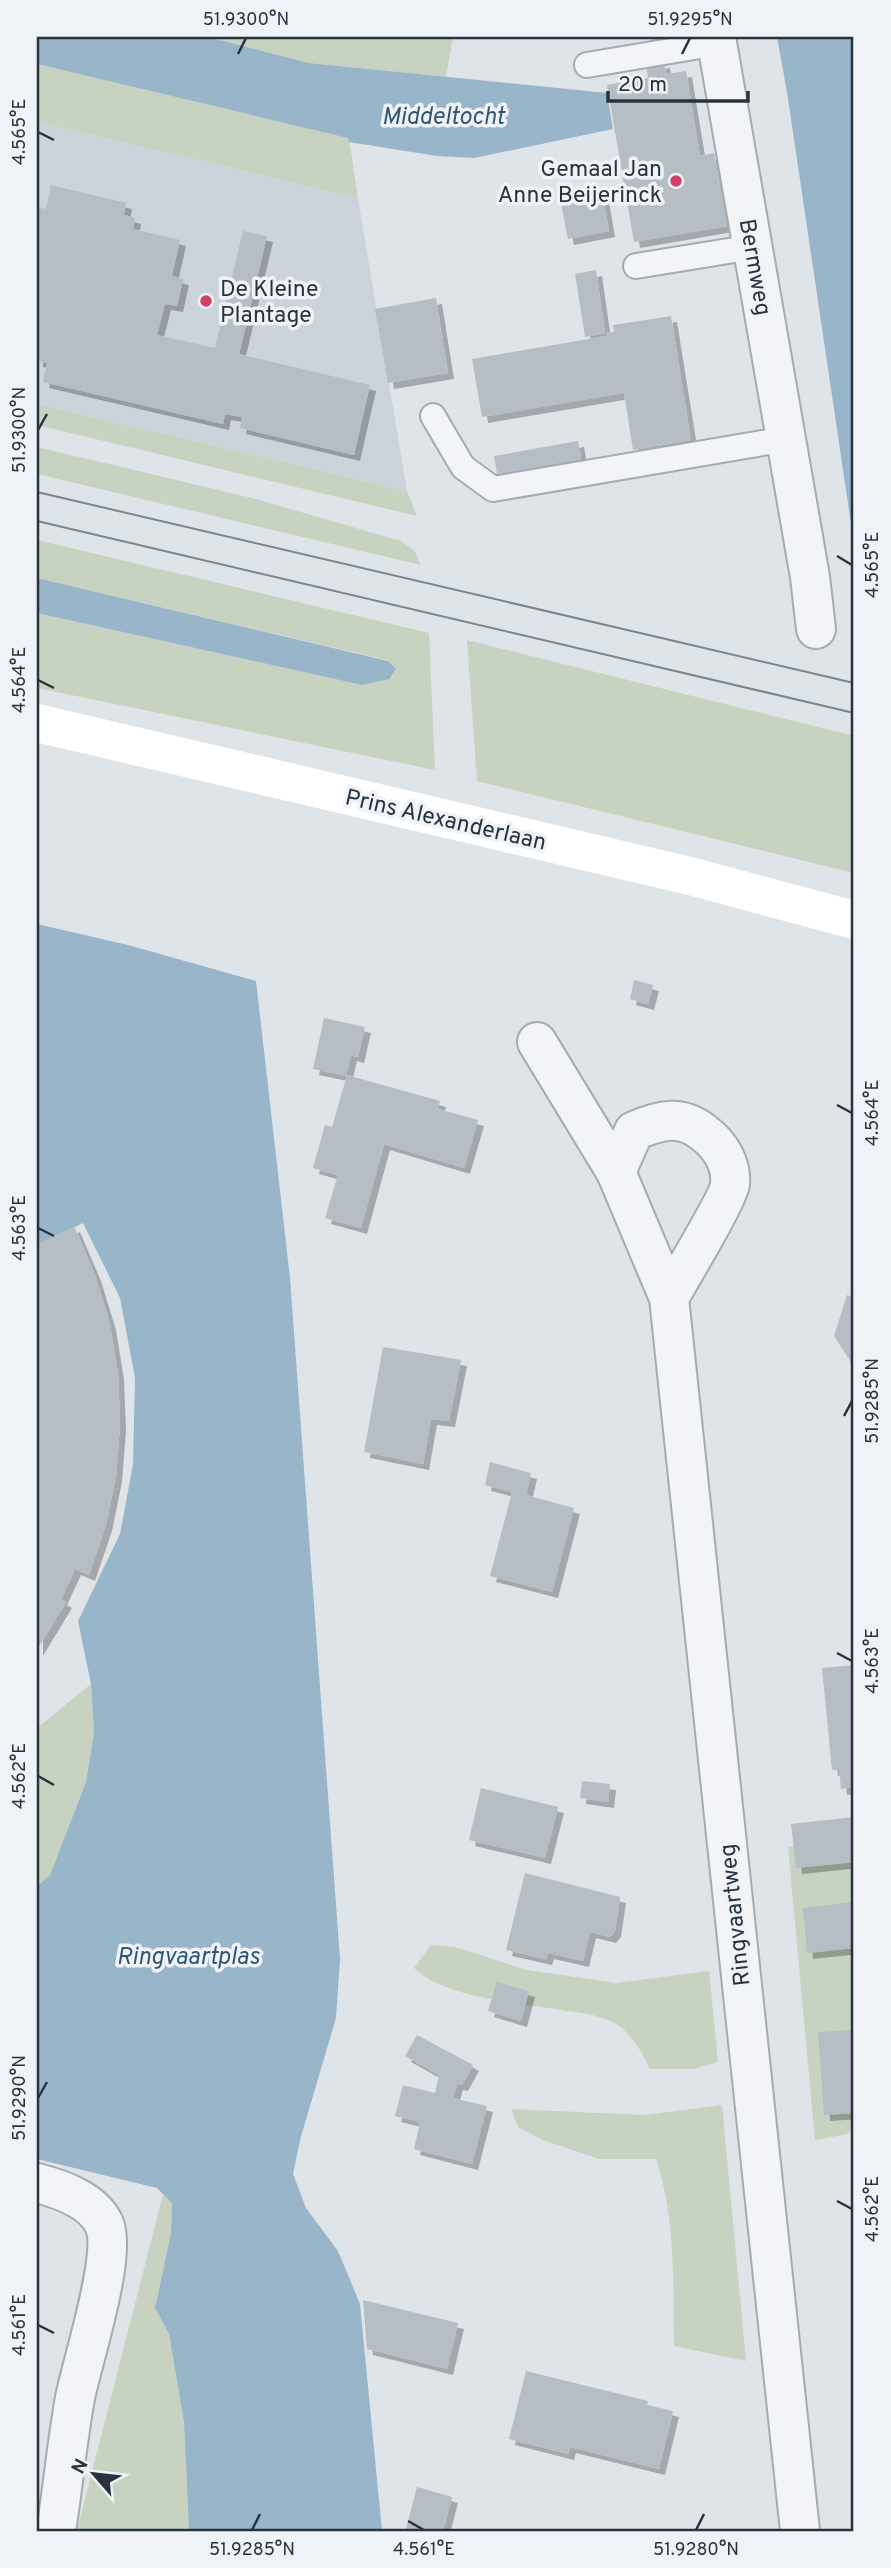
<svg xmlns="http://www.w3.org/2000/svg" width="891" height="2568" font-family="Overpass,sans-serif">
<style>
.built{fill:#cdd3db}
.green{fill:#c7d3c0}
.water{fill:#99b5c9}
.building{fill:#b6bdc5;filter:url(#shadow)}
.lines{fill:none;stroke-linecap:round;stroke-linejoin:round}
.lane-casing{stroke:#a4abb3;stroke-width:28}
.street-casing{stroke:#a4abb3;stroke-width:42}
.lane{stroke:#f2f4f7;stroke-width:24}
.street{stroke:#f2f4f7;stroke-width:38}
.secondary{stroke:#fff;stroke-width:38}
.tram{stroke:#788592;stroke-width:2}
.ticks{fill:none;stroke:#283340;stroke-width:2.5}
.poi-dot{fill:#d04265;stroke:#eff2f6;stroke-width:2.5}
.labels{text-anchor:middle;stroke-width:7;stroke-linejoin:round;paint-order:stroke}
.poi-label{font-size:23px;fill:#283340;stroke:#eff2f6;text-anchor:end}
.street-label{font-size:23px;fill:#283340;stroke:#eff2f6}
.water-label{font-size:24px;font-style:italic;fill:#315674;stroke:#eff2f6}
.neatline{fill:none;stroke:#283340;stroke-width:2.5}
.ticks-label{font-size:18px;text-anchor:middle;fill:#283340}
</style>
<defs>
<filter id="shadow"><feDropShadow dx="6" dy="6" stdDeviation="0" flood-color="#0004"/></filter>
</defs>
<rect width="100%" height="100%" fill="#dfe4e9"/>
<path class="built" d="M37,122L358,198L407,491L37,404Z"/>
<g class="green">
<path d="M208,37H453L446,77L309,63Z"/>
<path d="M37,64L349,138L358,198L37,122Z"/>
<path d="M37,404L407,491L417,516L37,425Z"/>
<path d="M37,447L252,498L401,541L414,550L421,565L37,474Z"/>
<path d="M37,540L429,633L435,770L37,688V613L362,685L396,670L387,660L37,578Z"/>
<path d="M467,640L854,736V873L477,781Z"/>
<path d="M91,1684L94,1733L86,1782L50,1875L37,1887V1728Z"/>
<path d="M854,1843V2128L848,2134L815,2140L788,1847Z"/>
<path d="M431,1945L455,1947L527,1970L617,1983L709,1971L718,2062L693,2069H650C643,2054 633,2036 619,2026C605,2016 584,2013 567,2011C523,2003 446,1999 414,1968Z"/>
<path d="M722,2105L746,2361L674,2346C673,2283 676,2219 656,2159H599L543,2140L518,2127L511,2109L645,2115Z"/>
<path d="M163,2194L172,2203L171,2233L155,2308L169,2334L184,2422L189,2531H77Z"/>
</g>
<g class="water">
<path d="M37,37H208L309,63L607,93L613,129L474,158L437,156L349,142L348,138L37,64Z"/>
<path d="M777,37H854V544L787,92Z"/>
<path d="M37,578L388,661L396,669L389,679L362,685L37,613Z"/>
<path d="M37,924L128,945L256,981L290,1278L340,1959L336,2018L300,2140L293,2174L306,2208L338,2251L360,2304L382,2531H189L184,2422L169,2334L155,2308L171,2233L172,2203L157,2188L37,2159V1887L50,1875L86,1782L94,1733L91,1684L78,1621L120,1534L133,1464L135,1378L120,1298L83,1223L37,1245Z"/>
</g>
<g class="building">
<path d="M664,62L666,74L686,71L700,156L714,153L727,226L634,242L607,85L648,78L646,65Z"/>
<path d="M51,185L126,203L124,215L135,218L133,229L180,240L172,276L183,279L177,306L165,304L157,335L215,348L243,231L267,236L239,354L370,385L354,455L240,428L242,417L225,414L223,424L43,382L47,363L37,361V207L46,209Z"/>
<path d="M603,196L609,231L568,239L561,204Z"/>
<path d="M596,270L605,333L585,337L575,274Z"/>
<path d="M436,298L448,373L388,383L375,309Z"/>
<path d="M671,316L691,440L633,450L624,393L482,417L472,359L606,336V333L614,332L613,325Z"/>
<path d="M578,441L581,459L497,474L494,456Z"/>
<path d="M634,980L653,985L648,1004L630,999Z"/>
<path d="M324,1018L365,1027L358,1057L351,1055L346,1076L313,1069Z"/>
<path d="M347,1075L440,1101L438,1109L478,1120L464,1168L384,1144L361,1228L325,1218L338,1175L313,1168L325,1125L332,1127Z"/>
<path d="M74,1226L95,1275L110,1324L118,1374L120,1425L116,1476L106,1525L89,1575L75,1569L61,1599L66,1602L37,1650V1245Z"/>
<path d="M847,1295L854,1298V1367L834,1336Z"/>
<path d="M383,1347L461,1360L449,1421L431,1419L423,1464L364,1452Z"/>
<path d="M490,1462L531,1473L526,1495L574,1508L552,1592L490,1576L512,1492L485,1485Z"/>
<path d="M854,1665V1787L841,1789L839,1770H832L822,1668Z"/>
<path d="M582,1781L610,1784L608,1802L580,1798Z"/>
<path d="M481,1788L558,1807L545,1858L469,1840Z"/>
<path d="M854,1817V1862L796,1868L791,1824Z"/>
<path d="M525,1873L620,1897L615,1931L610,1937L590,1932L583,1961L548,1953L546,1959L506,1950Z"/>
<path d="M852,1902L854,1948L807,1953L803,1908Z"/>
<path d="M497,1982L529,1991L521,2021L488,2011Z"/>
<path d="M854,2030V2113L824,2115L818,2032Z"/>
<path d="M417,2035L473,2065L462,2085L457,2084L453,2098L487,2106L472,2164L414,2149L420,2122L395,2116L403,2085L435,2093L439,2075L405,2056Z"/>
<path d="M363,2300L458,2323L447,2369L367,2349Z"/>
<path d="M526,2371L648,2401L647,2405L673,2411L659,2469L570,2447L568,2454L509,2439Z"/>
<path d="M417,2487L452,2497L443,2531L406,2529Z"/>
</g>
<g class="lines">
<g class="lane-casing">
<g id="lane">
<path d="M587,65L718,43"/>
<path d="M636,266L753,247"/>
<path d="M433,416L463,467L493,489L786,439"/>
</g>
</g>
<g class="street-casing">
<g id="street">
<path d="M716,37L810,577L816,629"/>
<path d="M537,1042L616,1172"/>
<path d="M669,1298C679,1280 729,1197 730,1184C732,1164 720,1145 704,1133C681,1114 660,1120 634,1131L616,1172L669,1298L800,2531"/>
<path d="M37,2183C60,2189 93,2200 104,2224C118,2254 82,2362 75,2398C67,2442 63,2487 56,2531"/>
</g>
</g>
<use href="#lane" class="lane"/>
<use href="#street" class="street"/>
<path class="secondary" d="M37,723L690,876L854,920"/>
<g class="tram">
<path d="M37,492L854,683"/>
<path d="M37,521L854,713"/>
</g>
</g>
<path class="ticks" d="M238,54L246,38M682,54L690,38M38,132L54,140M38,430L47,414M837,556L852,565M38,680L54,688M837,1105L852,1113M38,1228L54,1236M844,1416L852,1401M837,1653L852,1661M38,1776L54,1785M38,2098L47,2082M837,2201L852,2209M38,2325L54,2333M408,2521L424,2530M252,2530L260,2514M696,2530L704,2514"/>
<g class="poi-dot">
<circle cx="676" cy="181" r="7"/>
<circle cx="206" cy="301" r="7"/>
</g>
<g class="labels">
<g class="poi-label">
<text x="662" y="176">Gemaal Jan<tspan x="662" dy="26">Anne Beijerinck</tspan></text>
<text x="220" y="296" text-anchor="start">De Kleine<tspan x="220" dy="26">Plantage</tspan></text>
</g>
<g class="street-label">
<text transform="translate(756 267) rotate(80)" y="8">Bermweg</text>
<text transform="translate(446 819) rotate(13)" y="8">Prins Alexanderlaan</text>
<text transform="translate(734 1915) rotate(-96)" y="8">Ringvaartweg</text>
</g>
<g class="water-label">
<text x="443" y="124">Middeltocht</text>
<text x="188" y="1964">Ringvaartplas</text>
</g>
</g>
<rect width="891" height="2568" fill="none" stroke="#eff2f6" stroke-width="77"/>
<g transform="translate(94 2474) rotate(298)" stroke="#eff2f6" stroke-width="5" paint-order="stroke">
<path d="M0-5L12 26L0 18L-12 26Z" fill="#283340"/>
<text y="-10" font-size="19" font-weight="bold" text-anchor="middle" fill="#283340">N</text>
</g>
<path d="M608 91v10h140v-10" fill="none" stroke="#283340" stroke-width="3.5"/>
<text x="618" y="91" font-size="21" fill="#283340" stroke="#eff2f6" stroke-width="5" paint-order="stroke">20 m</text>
<rect x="38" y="38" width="814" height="2492" class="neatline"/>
<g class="ticks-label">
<text x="246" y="25">51.9300°N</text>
<text x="690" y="25">51.9295°N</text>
<text transform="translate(19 132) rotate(-90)" y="6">4.565°E</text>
<text transform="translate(19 430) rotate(-90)" y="6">51.9300°N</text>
<text transform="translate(872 565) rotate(-90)" y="6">4.565°E</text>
<text transform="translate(19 680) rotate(-90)" y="6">4.564°E</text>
<text transform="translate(872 1113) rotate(-90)" y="6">4.564°E</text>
<text transform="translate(19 1228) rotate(-90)" y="6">4.563°E</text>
<text transform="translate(872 1401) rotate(-90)" y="6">51.9285°N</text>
<text transform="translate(872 1661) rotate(-90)" y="6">4.563°E</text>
<text transform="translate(19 1776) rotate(-90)" y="6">4.562°E</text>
<text transform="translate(19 2098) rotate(-90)" y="6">51.9290°N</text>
<text transform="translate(872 2209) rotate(-90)" y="6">4.562°E</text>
<text transform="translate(19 2325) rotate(-90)" y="6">4.561°E</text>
<text x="252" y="2555">51.9285°N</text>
<text x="424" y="2555">4.561°E</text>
<text x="696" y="2555">51.9280°N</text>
</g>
</svg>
